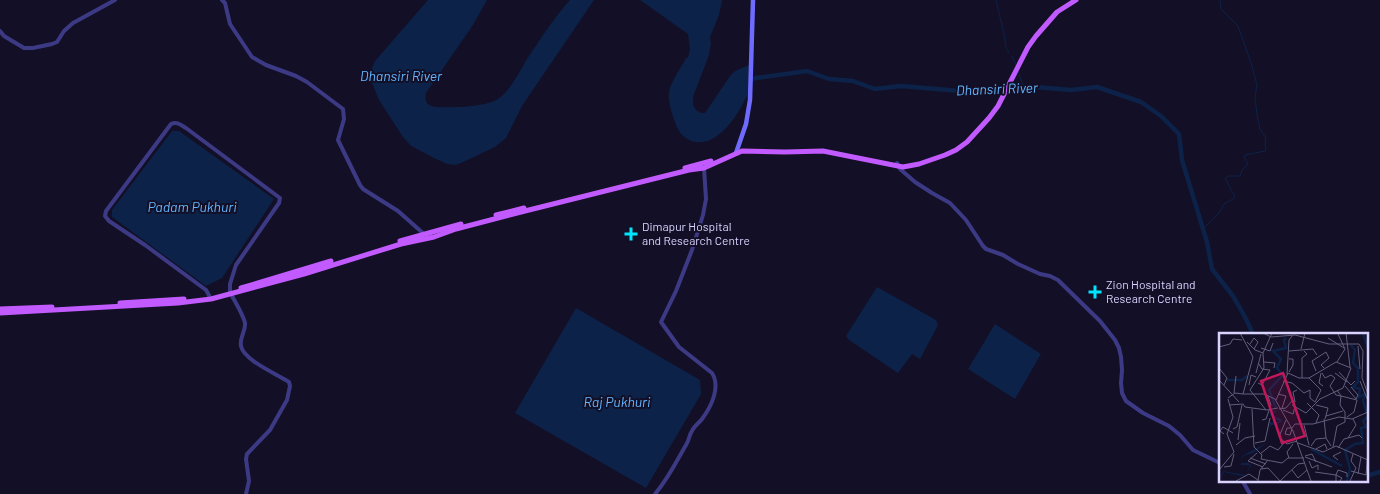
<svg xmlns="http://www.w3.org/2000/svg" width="1380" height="494" font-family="Barlow,sans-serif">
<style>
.water{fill:#0c2248}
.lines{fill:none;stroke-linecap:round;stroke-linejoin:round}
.stream{stroke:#0c2248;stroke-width:1}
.river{stroke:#0c2248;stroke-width:4.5}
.tertiary{stroke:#3d3a85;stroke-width:4}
.secondary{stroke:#6f6bff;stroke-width:4.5}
.primary{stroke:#c25bff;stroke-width:5}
.poi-dot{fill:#00e5ff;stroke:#130f26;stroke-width:2}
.labels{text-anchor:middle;stroke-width:4;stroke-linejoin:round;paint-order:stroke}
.poi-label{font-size:12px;fill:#d9d4ff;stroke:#130f26;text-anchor:start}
.water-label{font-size:14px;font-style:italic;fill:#62b6ff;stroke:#130f26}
.inset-river{fill:none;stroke:#0c2248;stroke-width:2.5}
.inset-road{fill:none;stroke:#625e7d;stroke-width:1}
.view{fill:#c2185b;fill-opacity:0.15;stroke:#c2185b;stroke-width:2.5}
.inset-edge{fill:none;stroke:#d9d4ff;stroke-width:2.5}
</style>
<rect width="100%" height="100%" fill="#130f26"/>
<g class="water">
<path d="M428,0H487L473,25L426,93C424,103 428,106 437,107C453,108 485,107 498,99C510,91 520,71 527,59C541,38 554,18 570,0H594L522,106L506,138L495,147L461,163L455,165L447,164L434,158L411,146L403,137L379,100L372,83L371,70L375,61Z"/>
<path d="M640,0H722L719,15L710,37L711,43L709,55L693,97V105L696,110L701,113H705L730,76L735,71L749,65C749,74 750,88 747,96C738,114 720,145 696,142C683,140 677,130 674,119C671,111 668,101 669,93C669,85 682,66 686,58H688L690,49L688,34Z"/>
<path d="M172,131H179L274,199L222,278L206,286L112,217V210Z"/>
<path d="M877,287L936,320L938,325L920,359L912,354L898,373L849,340L846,336Z"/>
<path d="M576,308L700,380L701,394L646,488L515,413Z"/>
<path d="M995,324L1041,354L1015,399L968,369Z"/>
</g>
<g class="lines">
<g class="stream">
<path d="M996,0L1004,34L1006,47L1009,53"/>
<path d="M1012,56L1016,65"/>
<path d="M1018,71L1023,86"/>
<path d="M1203,229L1219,213L1224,204L1233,199L1235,197L1225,178L1228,176H1240L1242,170L1248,164L1244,157L1245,155L1265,151L1266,149L1265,144L1266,138L1260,129L1257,115L1255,97L1257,85L1251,63L1238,26L1221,9L1220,0"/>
</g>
<g class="river">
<path d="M748,81L756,78L807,71L829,79L853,81L875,89L901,86L972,92L1024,86L1071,90L1097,87L1141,102L1161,116L1179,134L1182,160L1207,242L1212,269L1233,296L1245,317L1253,334"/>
<path d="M1366,476L1380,472"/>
<path d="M1339,480H1343"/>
</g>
<g class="tertiary">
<path d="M222,0L225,3L230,24L252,57L266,65L296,76L307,82L343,109L344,119L338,140L360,185L363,189L398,211L424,234"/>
<path d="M0,31L4,36L24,48H33L52,44L57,42L64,31L73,23L115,0"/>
<path d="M897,163L900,169L915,182L932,193L950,203L966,220L983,246L986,249L1003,255L1018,264L1040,274L1050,276L1058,280L1062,284L1100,321L1115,340L1119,348L1121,357L1122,370L1121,383L1122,393L1126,401L1143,413L1169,426L1180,435L1193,450L1220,463"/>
<path d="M231,294C235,302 243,314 245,323C246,331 239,338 241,346C243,359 274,373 284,379L289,382L290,386L287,400L270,430L247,454L246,459L249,481L246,494"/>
<path d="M211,299L206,290L145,245L109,221L105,216L106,211L171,124C177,121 181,125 186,128L280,198L279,203L236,265L230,284V291"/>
<path d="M1242,480L1250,494"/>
<path d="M655,494C668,479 676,462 686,445C689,441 689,435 692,431C694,426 699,423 702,419C711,407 721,387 712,373L679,347L661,322L676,291L692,250L703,215L706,199L704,168"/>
</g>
<path class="secondary" d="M736,153L746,124L750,100L753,0"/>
<g class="primary">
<path d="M685,168L711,161"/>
<path d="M496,215L524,208"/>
<path d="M400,241L461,224"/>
<path d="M241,288L331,261"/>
<path d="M120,303L184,299"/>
<path d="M0,309L52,307"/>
<path d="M0,313L178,303L211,299L304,274L401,244L434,237L456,229L525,211L689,170L704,168L742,151L785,152L823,151L903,167L919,164L945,155L956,150L967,142L989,118L998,106L1028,47L1036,36L1057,12L1076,0"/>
</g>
</g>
<g class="poi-dot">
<path d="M628.5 226.5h5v5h5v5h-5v5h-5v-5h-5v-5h5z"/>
<path d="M1092.5 284.5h5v5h5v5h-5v5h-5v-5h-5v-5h5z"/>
</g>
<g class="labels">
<g class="poi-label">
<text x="642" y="231">Dimapur Hospital<tspan x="642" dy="14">and Research Centre</tspan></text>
<text x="1106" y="289">Zion Hospital and<tspan x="1106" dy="14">Research Centre</tspan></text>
</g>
<g class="water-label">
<text x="401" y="81">Dhansiri River</text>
<text transform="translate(997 89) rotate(-2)" y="5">Dhansiri River</text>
<text x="192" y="212">Padam Pukhuri</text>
<text x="617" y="407">Raj Pukhuri</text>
</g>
</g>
<g transform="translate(1219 333)">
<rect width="149" height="149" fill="#130f26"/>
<path d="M59,77L53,82L62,86L63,89L51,93L49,109L34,120L24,123L22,130H29L32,132L27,142L24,143L5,139L1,148L4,138L27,142L31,132H22L23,123L49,109L51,89H61L51,82V79Z" fill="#0c2248"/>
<path class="inset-river" d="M144,0L149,15M132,12L136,17L134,30L139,35V49L134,54L141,56L140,64L146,61L144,68L148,80M8,47H23L28,43M57,75L50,57L64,42L58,35L62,26L54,18L67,15L65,7L67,5M92,116L123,133M128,148L131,136L126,117L136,111L144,110L142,95L147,94L144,88L149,83"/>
<path class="inset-road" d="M21,0L34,24L24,61M44,0L52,4L76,2L110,11H140L144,18L143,45L149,61M127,0L131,34M109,5L125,15M28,9L36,17L44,20M31,11L35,5L39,9L35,16M139,13L141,36M0,14L11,11L14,6L23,7M42,15L51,18L54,10M82,16L86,0M70,18L94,16L98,22M70,26H74V32L70,39M45,29L56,30L55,35M118,29L126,16L119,1M0,35L8,45L5,52M97,38L93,28L107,19L110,25L102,32L105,35M120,39L132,52L136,48M37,40L42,21M102,40L100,50L104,53M103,40L106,45L112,42L116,45L111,53L117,62L122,63M116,40L128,49M68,41L70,7L74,2M83,45V25L88,21L85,18M90,45L102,57L96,69M0,47L20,69M64,48L73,50L85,60L91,57V65L96,69M141,48L149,68M39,50L43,52L51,37L43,36L40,31M30,52L32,42L37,44M126,53L137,66L139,62L132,54M15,60L17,43M24,61H45L56,66L74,98L92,148M59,61L67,63L63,75M122,63L138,67L135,79L128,84M9,65L16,60L24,61M57,67L69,40L80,45H90L117,29L132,35L124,55L101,66L87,80L73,72M88,70L100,82L97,90M10,72L24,71L26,74L48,77L59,75M97,72L109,75L106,86M33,76L35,114L43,122L42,126L63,130L69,125H85M60,76L67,75L73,68L76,69L74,59L78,57M47,77L31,57L45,35L44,20L53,0M64,77L74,81L76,73M107,83L124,78M105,86L107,105L112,113M43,87L47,86L52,72L49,63M67,87L60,104L68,111L78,108M85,92L90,112M73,95L76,91H94L120,84L133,86L149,79M73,95H68L66,101L71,102L73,96M14,96L18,94L23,72M5,101L1,98L4,94L14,100M129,105L137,92L134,86M19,107L21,90M36,110L46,108L51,85M79,110L104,119L117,113L149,127M17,112L26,105L36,103M92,113L97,106L107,105M114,114L118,93L126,89V79L121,72L122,63L118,57M119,115L125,106L140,102L143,105M97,116L106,111L108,116M38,120L29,128L44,134M41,121L51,113L59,117L65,110M86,123L93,121L97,129M86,124L113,134M31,125L47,131M70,125L68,119L74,111M119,127L114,123L122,119M90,128L93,135L99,132V137M5,134L12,133L15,121M42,136L49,135L61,148M0,137L15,119L8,101L14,84L9,66M73,137L79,145L88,137M132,138L147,142M96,139L117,142V148M139,141L142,124M147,142L149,117M17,148L30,141L39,147M39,148L41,137L49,127M61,148L79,131L86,130M121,148L123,145L117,142L119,137L128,140V144M131,148L137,135L132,128L134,121"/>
<path class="view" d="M64,40L86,103L63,110L42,48Z"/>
<rect width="149" height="149" class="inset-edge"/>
</g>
</svg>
